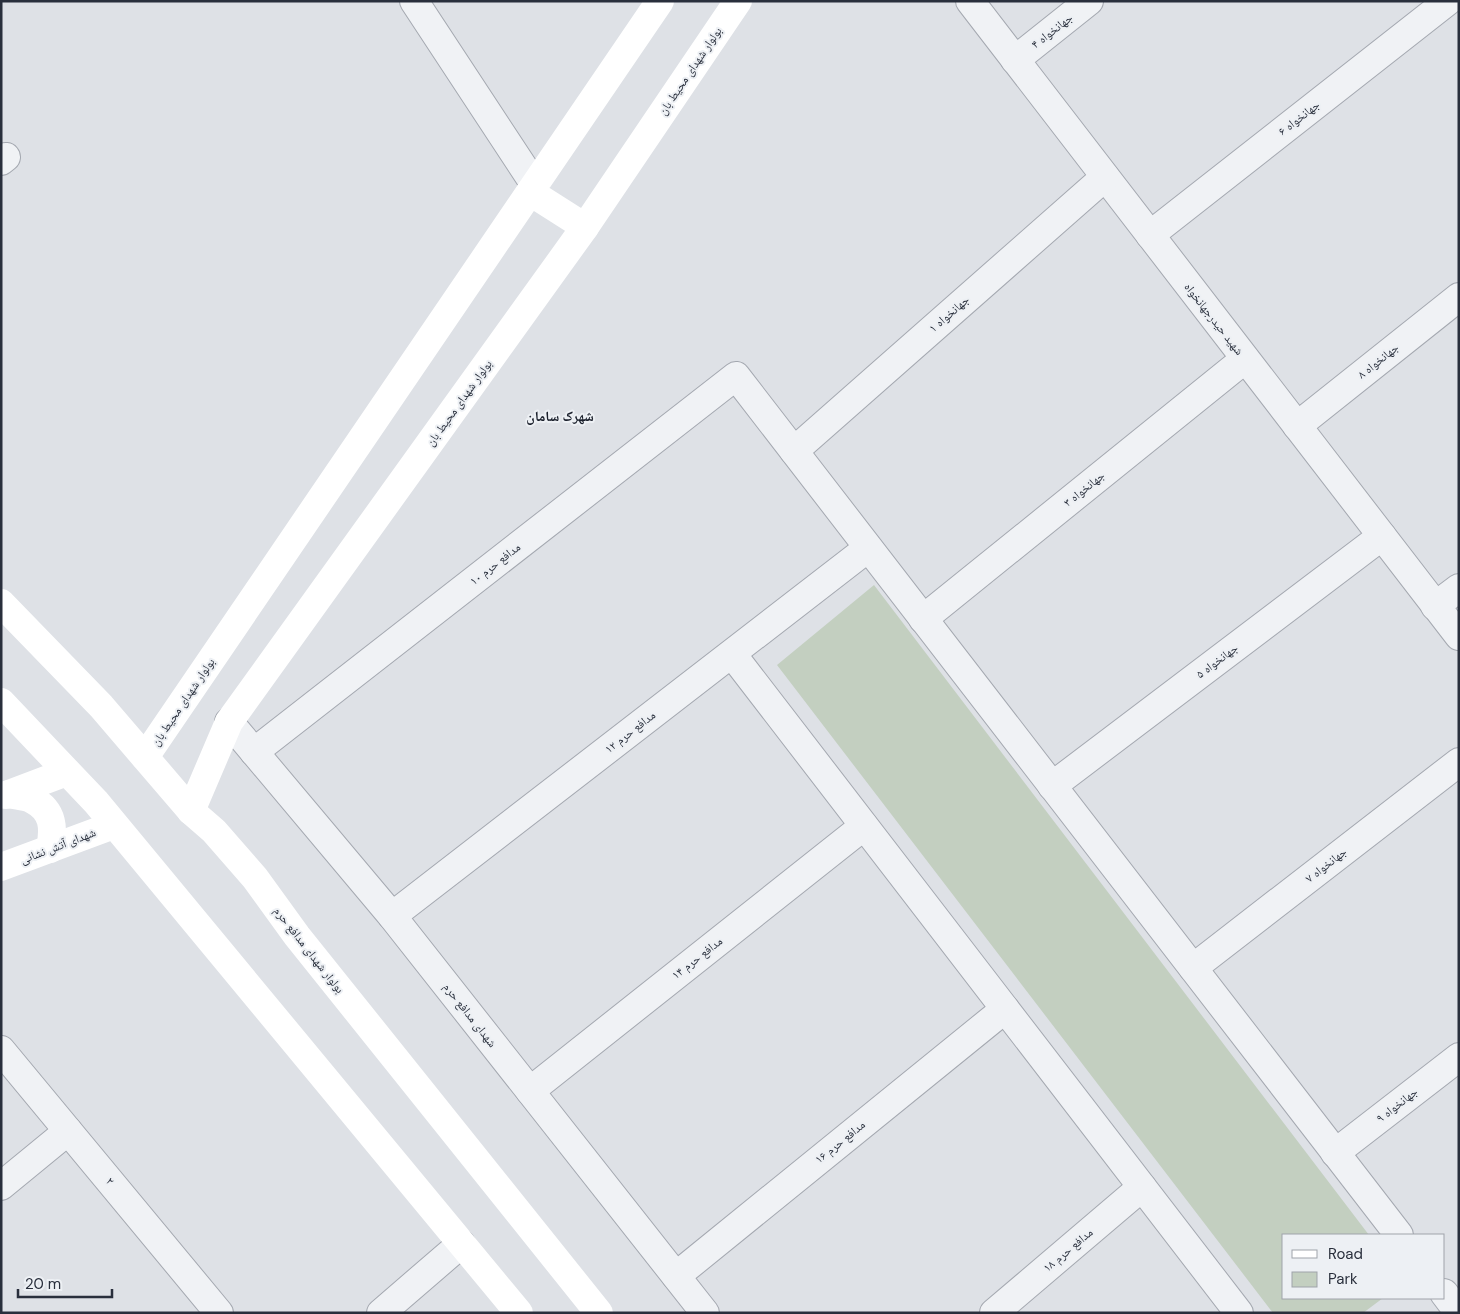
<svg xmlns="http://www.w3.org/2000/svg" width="1460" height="1314" font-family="'DM Sans','Noto Naskh Arabic',sans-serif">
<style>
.green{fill:#c3cfc0}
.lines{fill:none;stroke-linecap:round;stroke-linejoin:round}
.street-casing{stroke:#a4a8b0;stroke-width:30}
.street{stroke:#f0f2f5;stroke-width:28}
.secondary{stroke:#fff;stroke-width:28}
.labels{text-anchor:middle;stroke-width:4;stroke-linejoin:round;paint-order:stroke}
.street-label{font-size:12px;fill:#292f3c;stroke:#edf0f4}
.neighbourhood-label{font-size:14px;font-weight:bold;fill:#1b202c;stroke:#edf0f4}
</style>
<rect width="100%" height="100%" fill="#dee1e6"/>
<path class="green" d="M874,585L1369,1235H1284V1298H1383L1363,1313H1273L777,665Z"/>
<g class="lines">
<g class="street-casing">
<g id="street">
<path d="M414,1L535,185"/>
<path d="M970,1L1459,636"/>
<path d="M1015,60L1089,1"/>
<path d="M1,161L6,157"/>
<path d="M1150,235L1448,1"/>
<path d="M1297,426L1459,297"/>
<path d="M794,451L1105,177"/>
<path d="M1435,606L1459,588"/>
<path d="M923,619L1245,359"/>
<path d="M732,654L1239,1313"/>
<path d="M229,722L392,916L705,1313"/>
<path d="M254,752L736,376L1399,1235"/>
<path d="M1052,786L1382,536"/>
<path d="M392,916L868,548"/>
<path d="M1193,968L1459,762"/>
<path d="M1,1050L219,1313"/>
<path d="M530,1091L864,826"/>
<path d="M1335,1153L1459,1057"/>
<path d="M1,1186L68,1131"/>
<path d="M676,1276L1005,1009"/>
<path d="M1444,1293L1459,1313"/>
<path d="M381,1313L461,1244"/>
<path d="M994,1313L1142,1187"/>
</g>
</g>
<use href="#street" class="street"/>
<g class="secondary">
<path d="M530,192L585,227"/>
<path d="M1,603L101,706L191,811L214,831L255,878L297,936L599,1313"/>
<path d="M1,702L96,802L519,1313"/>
<path d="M145,757L660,1"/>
<path d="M9,794C16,796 27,796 33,800C54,811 54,829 50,849"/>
<path d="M6,795L67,772"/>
<path d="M191,811L229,722L585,227L738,1"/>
<path d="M1,867L114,825"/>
</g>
</g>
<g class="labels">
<g class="street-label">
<text transform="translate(1052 31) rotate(-38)" y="4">جهانخواه ۴</text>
<text transform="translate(690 71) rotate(-56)" y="4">بولوار شهدای محیط بان</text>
<text transform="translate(1299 118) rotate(-38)" y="4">جهانخواه ۶</text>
<text transform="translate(949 314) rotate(-41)" y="4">جهانخواه ۱</text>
<text transform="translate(1214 319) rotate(52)" y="4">شهید حیدرجهانخواه</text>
<text transform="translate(1378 361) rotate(-39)" y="4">جهانخواه ۸</text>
<text transform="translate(459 403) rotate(-54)" y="4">بولوار شهدای محیط بان</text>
<text transform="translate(1084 489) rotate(-39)" y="4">جهانخواه ۳</text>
<text transform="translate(495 564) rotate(-38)" y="4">مدافع حرم ۱۰</text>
<text transform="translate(1217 661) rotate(-37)" y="4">جهانخواه ۵</text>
<text transform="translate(183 702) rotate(-56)" y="4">بولوار شهدای محیط بان</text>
<text transform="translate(630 732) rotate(-38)" y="4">مدافع حرم ۱۲</text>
<text transform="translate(58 846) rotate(-21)" y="4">شهدای آتش نشانی</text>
<text transform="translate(1326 865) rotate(-38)" y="4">جهانخواه ۷</text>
<text transform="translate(309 950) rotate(52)" y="4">بولوار شهدای مدافع حرم</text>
<text transform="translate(697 958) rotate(-38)" y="4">مدافع حرم ۱۴</text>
<text transform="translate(470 1015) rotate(52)" y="4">شهدای مدافع حرم</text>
<text transform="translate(1397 1105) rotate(-38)" y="4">جهانخواه ۹</text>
<text transform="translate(840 1142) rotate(-39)" y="4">مدافع حرم ۱۶</text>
<text transform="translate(110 1181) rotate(50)" y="4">۲</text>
<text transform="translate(1068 1250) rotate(-40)" y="4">مدافع حرم ۱۸</text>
</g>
<g class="neighbourhood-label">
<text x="560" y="421">شهرک سامان</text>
</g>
</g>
<rect width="1460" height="1314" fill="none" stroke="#292f3c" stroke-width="5"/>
<rect x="1282" y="1234" width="162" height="65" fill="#edf0f4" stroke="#9fa3aa"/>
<rect x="1292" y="1250" width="25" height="8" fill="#ffffff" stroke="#9fa3aa"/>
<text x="1328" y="1259" font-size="15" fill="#292f3c">Road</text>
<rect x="1292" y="1272" width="25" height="15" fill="#c3cfc0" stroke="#9fa3aa"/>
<text x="1328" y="1284" font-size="15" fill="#292f3c">Park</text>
<path d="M18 1289v8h94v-8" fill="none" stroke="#292f3c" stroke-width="2.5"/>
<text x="25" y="1289" font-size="15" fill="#292f3c" stroke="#edf0f4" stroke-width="4" paint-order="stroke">20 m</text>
</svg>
